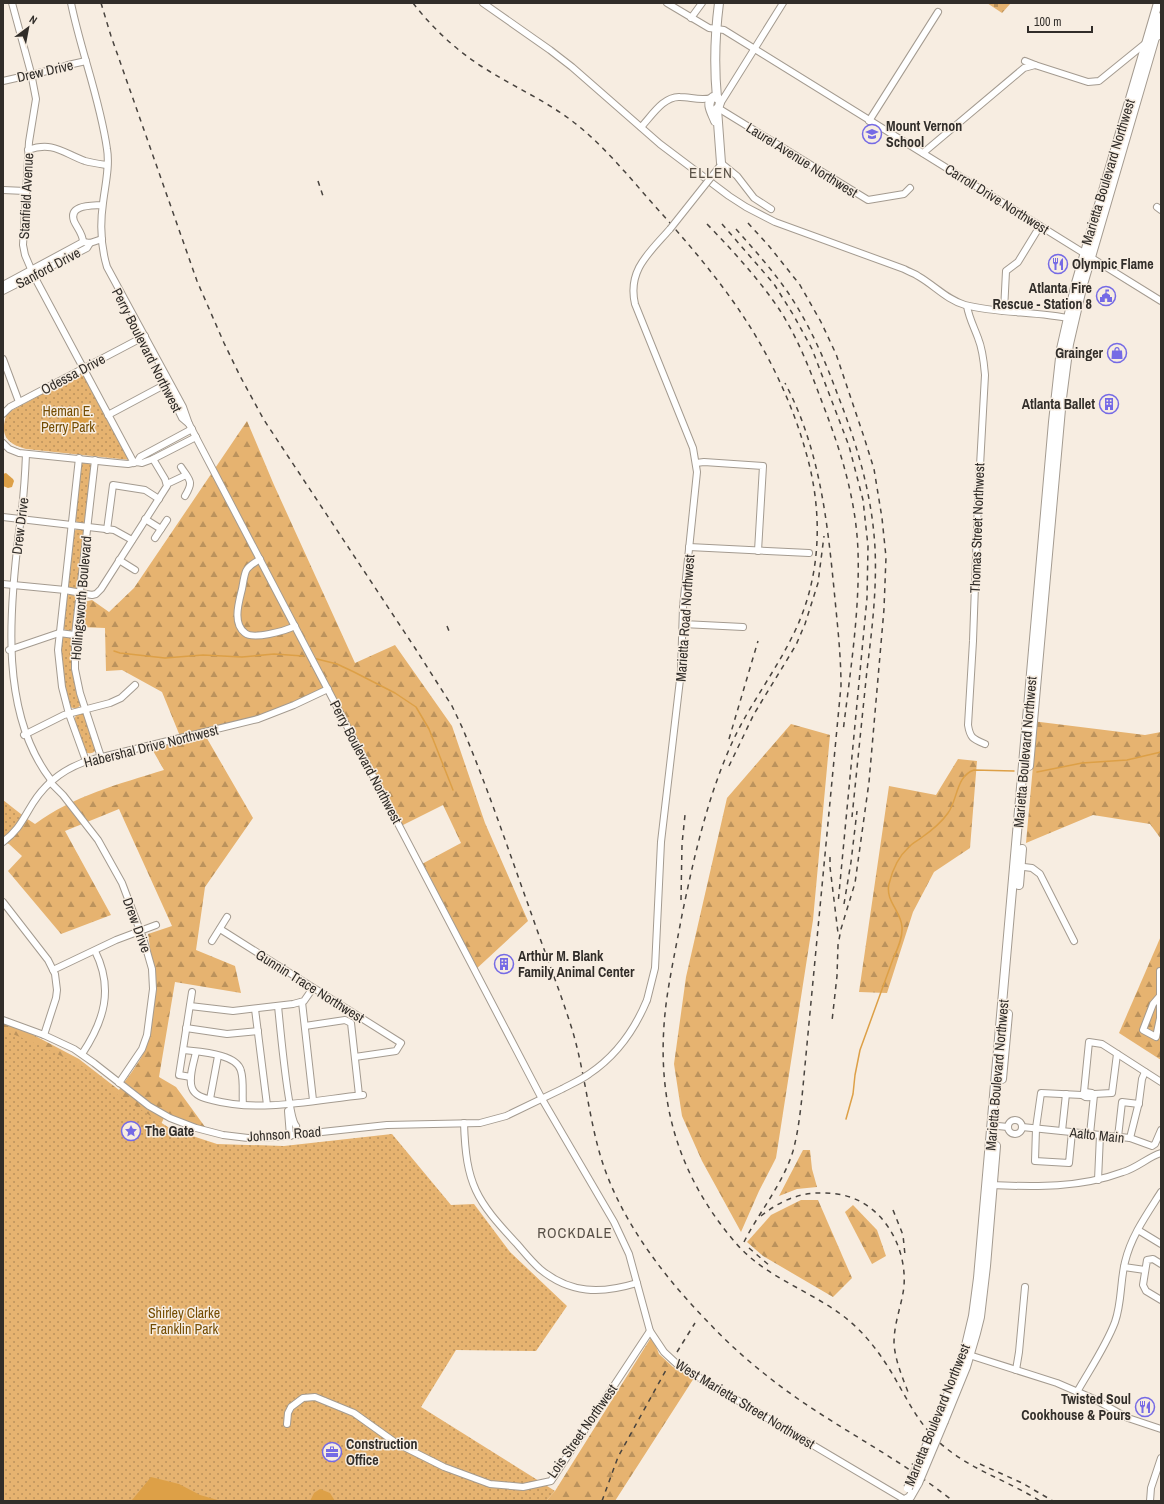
<svg xmlns="http://www.w3.org/2000/svg" width="1164" height="1504" font-family="'Archivo Narrow',sans-serif">
<style>
.forest{fill:url(#forest-firs)}
.cemetery{fill:url(#cemetery-stones)}
.park{fill:url(#park-dots)}
.water{fill:#dda047}
.lines{fill:none;stroke-linecap:round;stroke-linejoin:round}
.stream{stroke:#dda047;stroke-width:1.5}
.minor-casing{stroke:#a49b90;stroke-width:8}
.major-casing{stroke:#a49b90;stroke-width:10}
.minor{stroke:#fff;stroke-width:6}
.major{stroke:#fff;stroke-width:8}
.rail{stroke:#49443f;stroke-width:1.5;stroke-dasharray:5 5;stroke-linecap:butt}
.minor-bridge-casing{stroke:#a49b90;stroke-width:8;stroke-linecap:butt}
.major-bridge-casing{stroke:#a49b90;stroke-width:10;stroke-linecap:butt}
.minor-bridge{stroke:#fff;stroke-width:6}
.major-bridge{stroke:#fff;stroke-width:8}
.labels{text-anchor:middle;stroke-width:3;stroke-linejoin:round;paint-order:stroke}
.street-label{font-size:14px;fill:#312d29;stroke:#f7ede1}
.poi-label{font-size:14px;font-weight:bold;fill:#312d29;stroke:#f7ede1;text-anchor:start}
.park-label{font-size:14px;fill:#744c02;stroke:#f7ede1}
.neighbourhood-label{font-size:15px;letter-spacing:1px;fill:#5a5248;stroke:#f7ede1}
</style>
<defs>
<pattern id="forest-firs" width="22" height="20" patternUnits="userSpaceOnUse"><rect width="22" height="20" fill="#e6b370"/><path d="M5 1l3.5 6h-7zM16 11l3.5 6h-7z" fill="#bb925c"/></pattern>
<pattern id="cemetery-stones" width="16" height="16" patternUnits="userSpaceOnUse"><rect width="16" height="16" fill="#e6b370"/><path d="M2 7V4a2 2 0 0 1 4 0v3zM10 15v-3a2 2 0 0 1 4 0v3z" fill="#bb925c"/></pattern>
<pattern id="park-dots" width="8" height="8" patternUnits="userSpaceOnUse"><rect width="8" height="8" fill="#e6b370"/><path d="M2 2h.1M6 6h.1" fill="none" stroke="#bb925c" stroke-width="1.8" stroke-linecap="round"/></pattern>
</defs>
<rect width="100%" height="100%" fill="#f7ede1"/>
<g class="forest">
<path d="M247,421L274,485L355,663L395,645L452,726L485,823L528,921L474,971L420,865L461,843L443,805L401,826L325,688L285,709L205,735L253,818L205,887L196,950L235,966L241,993L175,982L159,1077L176,1087L208,1131L164,1118L123,1201L3,1160V1021L24,1030L79,1059L119,1090C126,1080 142,1059 145,1049C158,1011 154,973 148,934L172,926L119,809L65,831L111,915L61,934L8,871L22,856L9,844L11,837L26,818L35,824C73,796 119,784 164,770L152,749L182,741L162,692L122,670L106,671L105,628L81,627L84,602L92,600L109,612L134,588Z"/>
<path d="M1032,721L1145,735L1161,732V839L1150,824L1093,815L1026,843L1034,755Z"/>
<path d="M791,724L830,735L813,920L776,1158L759,1191L741,1232L702,1161L682,1116L674,1064L686,977L727,798Z"/>
<path d="M958,759L977,761L970,848L934,872L913,912L887,993L859,992L889,786L936,795Z"/>
<path d="M1161,936V1060L1119,1033Z"/>
<path d="M803,1150H810L812,1169L817,1187L797,1189L779,1196Z"/>
<path d="M801,1200H818L852,1278L833,1297L763,1256L747,1242L771,1215Z"/>
<path d="M853,1205L877,1230L886,1256L872,1264L845,1212Z"/>
<path d="M652,1336L659,1354L673,1367L694,1378L615,1501H546L555,1491Z"/>
</g>
<path class="cemetery" d="M987,3H1011L1002,13Z"/>
<g class="park">
<path d="M83,372L130,460L26,449C4,443 0,433 7,413Z"/>
<path d="M82,463H89L92,466L87,520L83,524L75,521L81,465Z"/>
<path d="M77,529H82L84,531L78,588L73,589L68,587L73,532Z"/>
<path d="M70,594L77,597L73,630L69,631L63,629L67,596Z"/>
<path d="M65,636L70,637L72,639L81,705L76,709L70,707C63,685 59,661 62,638Z"/>
<path d="M81,713L85,715L96,750C93,754 89,754 85,752L74,720L76,715Z"/>
<path d="M3,800L26,818L11,837L9,844L3,842Z"/>
<path d="M3,1030L32,1042L82,1066L115,1093L171,1129L217,1144L284,1146L392,1134L451,1205L474,1204L510,1252L567,1306L536,1351L456,1350L421,1407L555,1491L546,1501H3Z"/>
</g>
<g class="water">
<path d="M86,412C90,415 93,421 95,427L91,430L66,427L63,425L61,420L63,417L71,416V415H79Z"/>
<path d="M6,473L13,479L14,481L12,487L8,488L3,486V474Z"/>
<path d="M151,1477L179,1484L200,1495L221,1501H129L132,1500Z"/>
<path d="M320,1489L330,1493L335,1501H310L314,1493Z"/>
</g>
<g class="lines">
<g class="stream">
<path d="M114,651L120,653L165,658L203,655L242,657L274,654L303,656"/>
<path d="M313,658L337,664L354,672L395,693L416,707L429,729L453,790"/>
<path d="M1037,772L1082,763L1127,760L1161,752"/>
<path d="M846,1119L853,1094L855,1075L860,1050L893,959C897,950 903,938 902,927C901,911 885,901 889,884C892,871 899,856 909,847C912,843 917,841 921,838C931,831 941,823 948,813C958,799 956,776 974,770L1014,771"/>
</g>
<g class="minor-casing">
<g id="minor">
<path d="M12,3L31,73L36,99L29,142L23,245L25,255L34,276L134,463"/>
<path d="M71,3C81,52 100,99 107,149C110,166 105,186 103,203C100,224 101,247 107,267L183,407L189,424L542,1099L614,1222L629,1254L650,1331L664,1352L678,1365L907,1501"/>
<path d="M483,3L550,50L572,67L660,144L729,196L746,207L775,222L904,269C909,272 914,273 918,276C934,285 947,300 965,305C1000,314 1037,311 1072,319"/>
<path d="M667,3L709,28L724,30L1161,301"/>
<path d="M691,18L702,3"/>
<path d="M1025,61L1035,65"/>
<path d="M3,81L56,69L68,65L86,61"/>
<path d="M720,104L783,3"/>
<path d="M718,108L868,200L904,194L910,188"/>
<path d="M869,121L938,12"/>
<path d="M641,127C651,117 663,96 680,97C690,97 701,101 711,98"/>
<path d="M28,150C53,141 63,153 85,161C92,163 100,164 107,165"/>
<path d="M923,153L1024,68L1035,65L1088,82L1099,81L1147,42L1161,35"/>
<path d="M720,166L721,163L737,176L754,198L771,209"/>
<path d="M3,190L25,191"/>
<path d="M1157,207L1161,210"/>
<path d="M83,242C83,234 77,228 74,221C68,204 93,206 102,205"/>
<path d="M3,285L83,242L90,243L102,239"/>
<path d="M3,291L87,248L90,243"/>
<path d="M967,306C969,318 974,327 978,338C983,350 984,363 985,375L978,502L973,641L968,725C970,738 973,739 985,744"/>
<path d="M1004,311L1006,271L1018,262L1040,226"/>
<path d="M3,359L19,402"/>
<path d="M165,383L182,418L189,424"/>
<path d="M3,414L10,407L145,336"/>
<path d="M108,415L166,384"/>
<path d="M3,443L9,449L19,453L117,463L128,464L137,462L142,463L153,459L196,437"/>
<path d="M26,454C25,480 23,506 19,532C9,613 0,714 51,780"/>
<path d="M79,458L58,650L62,687L69,714L86,761"/>
<path d="M95,460L75,635V669L80,693L101,757"/>
<path d="M137,462L140,457L192,429"/>
<path d="M696,463L704,462L763,466L758,551"/>
<path d="M181,467C190,481 194,481 185,496"/>
<path d="M167,484L186,475"/>
<path d="M3,517L114,530L132,540"/>
<path d="M145,519L161,529"/>
<path d="M107,530L113,485L145,490L159,499"/>
<path d="M155,538L167,520"/>
<path d="M689,547L809,553"/>
<path d="M260,559C255,563 249,565 246,571C244,576 243,584 242,589C239,602 232,623 245,633C253,640 285,631 295,626"/>
<path d="M119,560L135,570"/>
<path d="M3,584L65,590L92,595L96,594L101,589L167,486L165,479L153,459"/>
<path d="M683,624L743,627"/>
<path d="M9,650L59,633L75,635"/>
<path d="M24,735L64,715L110,703L121,698L135,685"/>
<path d="M50,782L63,795L98,840L122,883L144,941L152,969L153,989L147,1035L142,1049L119,1083"/>
<path d="M3,842C19,830 23,819 33,803C47,781 68,766 94,759L258,719L294,705L328,689"/>
<path d="M1016,866L1032,868L1040,874L1074,941"/>
<path d="M3,902L48,960L55,974L57,990L56,998L44,1035"/>
<path d="M220,929L401,1043L396,1051L355,1057"/>
<path d="M212,941L227,917"/>
<path d="M53,970L116,940L156,925"/>
<path d="M1159,997L1153,1004L1143,1030L1156,1037L1160,1018V971H1161"/>
<path d="M647,1000L655,968L661,842L681,671L683,607L697,472L693,448L635,304C627,270 650,252 670,229"/>
<path d="M302,1002L313,1100"/>
<path d="M190,1006L233,1011L293,1004L304,1001L313,988"/>
<path d="M278,1006C280,1025 288,1117 296,1126"/>
<path d="M255,1009L267,1105"/>
<path d="M3,1020L44,1035L74,1049L94,1063L149,1106L170,1118L196,1128L223,1135L248,1138L275,1137L387,1125L480,1123L506,1116L562,1089"/>
<path d="M305,1026L345,1020L351,1023L359,1095"/>
<path d="M186,1028L227,1034L258,1031"/>
<path d="M183,1050C198,1052 237,1053 241,1071C244,1081 242,1094 243,1105"/>
<path d="M196,1052C194,1062 188,1078 192,1088C195,1096 204,1098 212,1100C260,1113 315,1100 363,1095"/>
<path d="M82,1054C104,1021 114,989 95,951"/>
<path d="M191,1077L179,1075L192,992"/>
<path d="M1084,1092L1089,1042L1102,1044L1161,1082"/>
<path d="M1085,1092L1092,1093L1094,1095C1090,1098 1086,1098 1082,1095Z"/>
<path d="M1094,1094L1112,1093L1117,1054"/>
<path d="M210,1099L218,1056"/>
<path d="M288,1111L290,1136"/>
<circle cx="1015" cy="1127" r="7"/>
<path d="M464,1123C466,1185 476,1200 517,1244C524,1252 531,1261 540,1269C570,1294 601,1294 637,1283"/>
<path d="M998,1126L1008,1127"/>
<path d="M1022,1127L1130,1138L1152,1146L1155,1144L1161,1130"/>
<path d="M1062,1131L1066,1094"/>
<path d="M1072,1132L1069,1163L1035,1161L1036,1128L1041,1093L1082,1095"/>
<path d="M1090,1134L1094,1095"/>
<path d="M1118,1137L1122,1102L1139,1104"/>
<path d="M1130,1138L1139,1102L1142,1079L1145,1072"/>
<path d="M1098,1180L1100,1135"/>
<path d="M990,1185C1036,1187 1080,1188 1123,1172C1137,1168 1148,1157 1161,1153"/>
<path d="M1138,1230L1161,1244"/>
<path d="M1161,1264L1153,1259L1147,1260L1143,1285L1146,1291L1161,1300"/>
<path d="M1124,1267L1145,1270"/>
<path d="M966,1354L1057,1383L1094,1399L1128,1418L1161,1429"/>
<path d="M1016,1370L1019,1352L1025,1287"/>
<path d="M1077,1392C1090,1369 1106,1346 1115,1322C1122,1302 1120,1282 1125,1262C1131,1236 1147,1214 1161,1192"/>
<path d="M287,1424L288,1413L291,1407L303,1398L315,1397L354,1413L396,1443L444,1467L490,1484L523,1487L551,1481L650,1331"/>
<path d="M1150,1501L1151,1488L1161,1458"/>
</g>
</g>
<g class="major-casing">
<g id="major">
<path d="M717,98C714,66 715,34 719,3"/>
<path d="M717,109L721,163"/>
<path d="M715,121C712,113 705,103 713,97L718,98C721,101 720,106 717,109"/>
<path d="M1029,766L1062,398L1069,344L1082,288L1161,17"/>
<path d="M1019,885L1022,849"/>
<path d="M1002,1079L1008,1014"/>
<path d="M939,1418L964,1354L973,1316L978,1278L1053,422L1061,349L1076,283L1158,3"/>
<path d="M944,1421L966,1367L976,1333L980,1317L986,1266L996,1146"/>
<path d="M905,1500L910,1497L918,1483"/>
</g>
</g>
<use href="#minor" class="minor"/>
<use href="#major" class="major"/>
<g class="rail">
<path d="M101,3L111,36L197,281L224,343L240,376L264,420L415,648L452,706L462,727C487,786 507,846 529,907C543,948 559,988 572,1029C584,1069 588,1111 599,1151C617,1216 662,1275 709,1323C736,1352 768,1378 801,1401C851,1435 905,1463 953,1501"/>
<path d="M413,3C434,30 459,53 489,71C518,89 550,103 576,124C606,148 629,177 654,205C687,242 720,280 747,322C771,359 793,406 805,449C824,512 822,580 791,639C773,675 748,707 731,745C707,799 694,857 682,915C677,942 671,970 667,997C654,1089 673,1169 734,1241C767,1281 819,1292 855,1326C869,1339 880,1354 890,1370C903,1391 913,1414 930,1433C962,1468 1002,1477 1040,1501"/>
<path d="M318,181L324,199"/>
<path d="M748,223L769,246L800,285L821,322L836,354L864,437L874,469L882,518L886,557L884,609L869,782L855,883L841,929L838,945L837,976L832,1021"/>
<path d="M707,224C733,251 758,278 779,309C798,338 810,370 822,402C841,451 856,499 858,551C860,611 850,673 843,732"/>
<path d="M722,224L774,284L794,316L812,349L849,446L863,500L868,546L867,598L838,904"/>
<path d="M736,229C757,253 779,277 796,305C813,333 826,363 837,393C857,444 872,494 875,548C877,589 872,630 867,670C862,719 857,768 852,817"/>
<path d="M447,626L449,631"/>
<path d="M729,739L758,641"/>
<path d="M729,766L754,714L796,645L805,624L818,583L824,536"/>
<path d="M830,857V867L838,933"/>
<path d="M681,900L682,844L685,815"/>
<path d="M844,904L851,862L857,811"/>
<path d="M893,1210L903,1235L905,1255"/>
<path d="M761,1216C785,1197 807,1190 837,1194C881,1200 907,1245 904,1286C902,1305 894,1322 894,1343C895,1360 902,1376 908,1392"/>
<path d="M744,1242C759,1212 783,1184 793,1151C798,1133 800,1114 802,1097L841,686C841,654 837,621 834,589C827,518 819,447 785,383"/>
<path d="M749,1248L770,1266"/>
<path d="M677,1352L695,1323"/>
<path d="M980,1464L1022,1483L1053,1501"/>
<path d="M602,1501L618,1457L666,1370"/>
</g>
<g class="minor-bridge-casing">
<g id="minor-bridge">
<path d="M670,229L720,166"/>
<path d="M562,1089C571,1084 581,1080 589,1074C616,1056 635,1029 647,1000"/>
</g>
</g>
<g class="major-bridge-casing">
<g id="major-bridge">
<path d="M918,1483L944,1421"/>
<path d="M908,1488L939,1418"/>
</g>
</g>
<use href="#minor-bridge" class="minor-bridge"/>
<use href="#major-bridge" class="major-bridge"/>
</g>
<defs>
<g id="school-ring" transform="scale(1)"><circle r="9.5" fill="#f7ede1" stroke="#756ae5" stroke-width="1.5"/><path d="M0-5L7-2L0 1L-7-2ZM-4 1L0 2.5L4 1V4Q0 6-4 4Z" fill="#756ae5"/></g>
<g id="restaurant-ring" transform="scale(1)"><circle r="9.5" fill="#f7ede1" stroke="#756ae5" stroke-width="1.5"/><path d="M-5-6h1v4h1v-4h1v4h1v-4h1v5L-1.5 .5V6h-2V.5L-5-1ZM5-6V6H3V1.5H1.5Q1.5-4 5-6Z" fill="#756ae5"/></g>
<g id="civic-ring" transform="scale(1)"><circle r="9.5" fill="#f7ede1" stroke="#756ae5" stroke-width="1.5"/><path d="M-.6-6.5H3V-4.5H.6V-3L4-1V1h2V6H-6V1h2V-1L-.6-3ZM-1.2 2.5V6h2.4V2.5Z" fill="#756ae5"/></g>
<g id="shop-ring" transform="scale(1)"><circle r="9.5" fill="#f7ede1" stroke="#756ae5" stroke-width="1.5"/><path d="M-5-2.5h2.3a2.7 3.5 0 0 1 5.4 0H5L5.5 6h-11ZM-1.5-2.5h3a1.5 2.3 0 0 0-3 0Z" fill="#756ae5"/></g>
<g id="building-ring" transform="scale(1)"><circle r="9.5" fill="#f7ede1" stroke="#756ae5" stroke-width="1.5"/><path d="M-4-6H4V6H1V3H-1V6H-4ZM-2.5-4.3h1.7v1.8h-1.7ZM.8-4.3h1.7v1.8H.8ZM-2.5-1h1.7V.8h-1.7ZM.8-1h1.7V.8H.8Z" fill="#756ae5"/></g>
<g id="sight-ring" transform="scale(1)"><circle r="9.5" fill="#f7ede1" stroke="#756ae5" stroke-width="1.5"/><path d="M0-6L1.8-2.2L6-1.7L2.9 1.2L3.7 5.4L0 3.3L-3.7 5.4L-2.9 1.2L-6-1.7L-1.8-2.2Z" fill="#756ae5"/></g>
<g id="office-ring" transform="scale(1)"><circle r="9.5" fill="#f7ede1" stroke="#756ae5" stroke-width="1.5"/><path d="M-6-3h4V-5.5h4V-3h4V5H-6ZM-1-4.5V-3h2v-1.5ZM-6 0V1H6V0Z" fill="#756ae5"/></g>
</defs>
<g fill-rule="evenodd">
<use href="#school-ring" x="872" y="134"/>
<use href="#restaurant-ring" x="1058" y="264"/>
<use href="#civic-ring" x="1106" y="296"/>
<use href="#shop-ring" x="1117" y="353"/>
<use href="#building-ring" x="1109" y="404"/>
<use href="#building-ring" x="504" y="964"/>
<use href="#sight-ring" x="131" y="1131"/>
<use href="#restaurant-ring" x="1145" y="1407"/>
<use href="#office-ring" x="332" y="1452"/>
</g>
<g class="labels">
<g class="street-label">
<text transform="translate(45 71) rotate(-13)" y="5">Drew Drive</text>
<text transform="translate(802 160) rotate(32)" y="5">Laurel Avenue Northwest</text>
<text transform="translate(1108 172) rotate(-73)" y="5">Marietta Boulevard Northwest</text>
<text transform="translate(26 196) rotate(-87)" y="5">Stanfield Avenue</text>
<text transform="translate(997 199) rotate(32)" y="5">Carroll Drive Northwest</text>
<text transform="translate(48 268) rotate(-28)" y="5">Sanford Drive</text>
<text transform="translate(147 350) rotate(63)" y="5">Perry Boulevard Northwest</text>
<text transform="translate(73 374) rotate(-28)" y="5">Odessa Drive</text>
<text transform="translate(20 526) rotate(-83)" y="5">Drew Drive</text>
<text transform="translate(977 528) rotate(-88)" y="5">Thomas Street Northwest</text>
<text transform="translate(81 598) rotate(-85)" y="5">Hollingsworth Boulevard</text>
<text transform="translate(685 618) rotate(-86)" y="5">Marietta Road Northwest</text>
<text transform="translate(151 746) rotate(-14)" y="5">Habershal Drive Northwest</text>
<text transform="translate(1025 752) rotate(-85)" y="5">Marietta Boulevard Northwest</text>
<text transform="translate(366 762) rotate(62)" y="5">Perry Boulevard Northwest</text>
<text transform="translate(137 925) rotate(70)" y="5">Drew Drive</text>
<text transform="translate(310 986) rotate(32)" y="5">Gunnin Trace Northwest</text>
<text transform="translate(997 1075) rotate(-85)" y="5">Marietta Boulevard Northwest</text>
<text transform="translate(284 1134) rotate(-4)" y="5">Johnson Road</text>
<text transform="translate(1097 1135) rotate(6)" y="5">Aalto Main</text>
<text transform="translate(745 1404) rotate(31)" y="5">West Marietta Street Northwest</text>
<text transform="translate(937 1415) rotate(-68)" y="5">Marietta Boulevard Northwest</text>
<text transform="translate(582 1431) rotate(-55)" y="5">Lois Street Northwest</text>
</g>
<g class="poi-label">
<text x="886" y="131">Mount Vernon<tspan x="886" dy="16">School</tspan></text>
<text x="1072" y="269">Olympic Flame</text>
<text x="1092" y="293" text-anchor="end">Atlanta Fire<tspan x="1092" dy="16">Rescue - Station 8</tspan></text>
<text x="1103" y="358" text-anchor="end">Grainger</text>
<text x="1095" y="409" text-anchor="end">Atlanta Ballet</text>
<text x="518" y="961">Arthur M. Blank<tspan x="518" dy="16">Family Animal Center</tspan></text>
<text x="145" y="1136">The Gate</text>
<text x="1131" y="1404" text-anchor="end">Twisted Soul<tspan x="1131" dy="16">Cookhouse &amp; Pours</tspan></text>
<text x="346" y="1449">Construction<tspan x="346" dy="16">Office</tspan></text>
</g>
<g class="park-label">
<text x="68" y="416">Heman E.<tspan x="68" dy="16">Perry Park</tspan></text>
<text x="184" y="1318">Shirley Clarke<tspan x="184" dy="16">Franklin Park</tspan></text>
</g>
<g class="neighbourhood-label">
<text x="711" y="178">ELLEN</text>
<text x="575" y="1238">ROCKDALE</text>
</g>
</g>
<rect width="1164" height="1504" fill="none" stroke="#312d29" stroke-width="8"/>
<g transform="translate(28 28) rotate(32)" stroke="#f7ede1" stroke-width="3" paint-order="stroke">
<path d="M0-3L7 15L0 10L-7 15Z" fill="#312d29"/>
<text y="-6" font-size="11" font-weight="bold" text-anchor="middle" fill="#312d29">N</text>
</g>
<path d="M1028 26v6h64v-6" fill="none" stroke="#312d29" stroke-width="2"/>
<text x="1034" y="26" font-size="12" fill="#312d29" stroke="#f7ede1" stroke-width="3" paint-order="stroke">100 m</text>
</svg>
